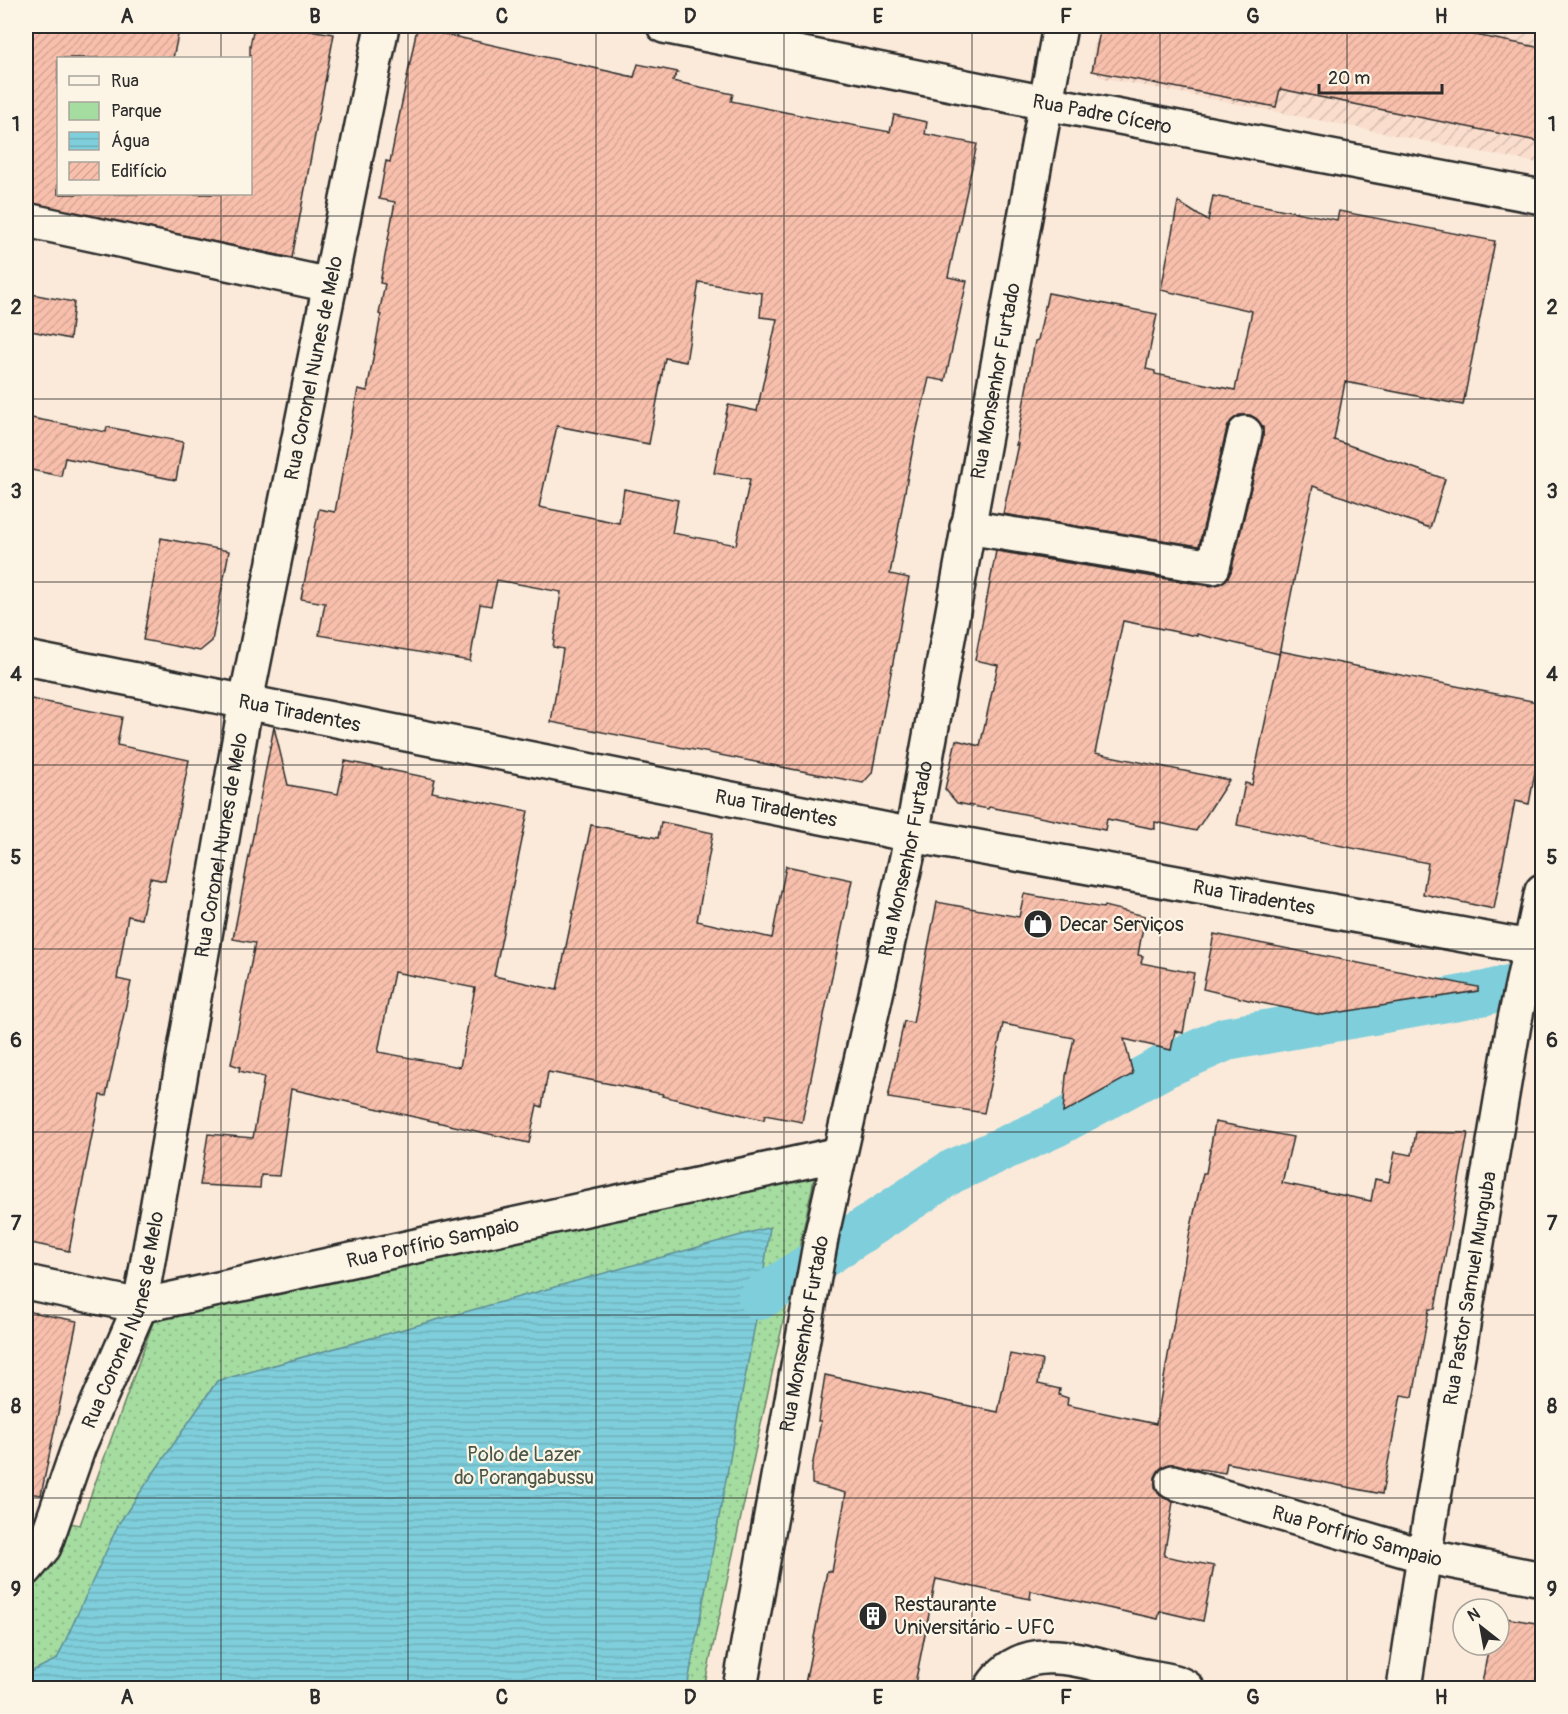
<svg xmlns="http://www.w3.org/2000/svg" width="1568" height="1714" font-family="Pangolin,sans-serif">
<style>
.industrial{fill:url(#industrial-furrows)}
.green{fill:url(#green-dots);stroke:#688466;stroke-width:1.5}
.water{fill:url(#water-rules);stroke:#5d8d95;stroke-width:1.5}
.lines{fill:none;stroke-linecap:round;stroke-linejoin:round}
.canal{stroke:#7fcedb;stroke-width:44}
.building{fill:url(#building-hatch);stroke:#2b2b2b;stroke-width:1.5;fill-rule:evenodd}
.minor-casing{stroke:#2b2b2b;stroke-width:38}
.minor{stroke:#fcf5e5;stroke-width:33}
.grid{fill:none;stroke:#2b2b2b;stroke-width:1.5;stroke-opacity:0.55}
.labels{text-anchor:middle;stroke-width:4.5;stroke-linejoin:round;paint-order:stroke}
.street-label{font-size:20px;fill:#2b2b2b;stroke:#fcf5e5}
.poi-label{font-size:20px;fill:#2b2b2b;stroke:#fcf5e5;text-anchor:start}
.park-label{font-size:20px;fill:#4a5748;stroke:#fcf5e5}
.neatline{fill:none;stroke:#2b2b2b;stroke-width:2}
.grid-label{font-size:20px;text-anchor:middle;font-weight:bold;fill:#2b2b2b}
</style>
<defs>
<pattern id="industrial-furrows" width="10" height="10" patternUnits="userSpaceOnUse" patternTransform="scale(1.5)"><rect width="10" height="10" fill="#faddcc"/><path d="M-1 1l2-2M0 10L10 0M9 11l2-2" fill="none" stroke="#d6beaf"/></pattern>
<pattern id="green-dots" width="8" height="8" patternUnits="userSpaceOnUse" patternTransform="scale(1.5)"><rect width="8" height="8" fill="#a5dca0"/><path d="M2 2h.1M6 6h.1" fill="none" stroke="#8ebd8a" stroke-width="1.8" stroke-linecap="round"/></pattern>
<pattern id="water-rules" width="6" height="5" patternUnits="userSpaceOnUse" patternTransform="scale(1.5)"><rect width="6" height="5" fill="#7fcedb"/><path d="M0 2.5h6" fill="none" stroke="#6eb1bc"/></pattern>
<pattern id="building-hatch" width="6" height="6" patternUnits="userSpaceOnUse" patternTransform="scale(1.5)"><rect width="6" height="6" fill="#f8c0ac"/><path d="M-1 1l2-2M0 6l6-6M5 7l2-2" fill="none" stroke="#d5a594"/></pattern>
</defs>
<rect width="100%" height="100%" fill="#fbeada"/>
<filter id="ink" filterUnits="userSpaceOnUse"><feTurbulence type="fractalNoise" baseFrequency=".0167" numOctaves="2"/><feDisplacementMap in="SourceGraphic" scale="12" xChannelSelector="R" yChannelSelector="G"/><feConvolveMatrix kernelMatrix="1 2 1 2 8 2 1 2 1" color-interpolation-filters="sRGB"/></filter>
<g filter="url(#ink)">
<path class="industrial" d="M1098,26H1542V164L1099,77L1092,55Z"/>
<path class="green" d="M816,1170L704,1688H26V1515L80,1525L154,1320Z"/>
<path class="water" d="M770,1227L760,1298L687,1688H26V1674L57,1659L119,1523L217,1381Z"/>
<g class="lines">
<path class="canal" d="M760,1298L951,1172L1056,1125L1167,1065L1226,1039L1486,993L1542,978"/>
</g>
<g class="building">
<path d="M26,26H180L173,58H58V194H250V46L254,26H285L334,34L292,258L26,202Z"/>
<path d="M1101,26H1429L1542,48V142L1280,89L1276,107L1092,71Z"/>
<path d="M417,28L634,77L638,64L678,72L672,81L733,94L731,101L824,120L890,132L894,115L927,122L925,134L977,144L948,277L967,281L945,381L929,378L914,442L890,574L909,578L872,773L863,783L551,722L563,649L553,647L561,592L497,580L491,606L480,604L470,661L319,635L325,603L301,599L319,509L335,512L358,389L367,391L381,315L379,314L385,284L380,283L395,202L379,199L386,161L390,162ZM699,282L762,293L760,317L777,319L757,411L728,405L714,473L750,479L736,545L672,533L678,500L624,489L619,523L539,507L557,426L649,444L665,358L686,362Z"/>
<path d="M1213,196L1337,220L1339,211L1495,241L1463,405L1345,382L1334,440L1445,479L1430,528L1313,486L1279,654L1197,634V636L1123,621L1095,753L1229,780L1196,831L1155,822V829L1107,819L1105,830L989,807L988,809L957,803L945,789L956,740L980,746L998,665L975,660L996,551L1210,586L1220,584L1231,572L1263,437V427L1257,419L1250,415H1239L1231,421L1227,428L1199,546L1003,514L1018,444L1016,445L1035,341L1038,340L1048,293L1157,314L1146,369L1155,371V374L1235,390L1252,311L1161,290L1178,202L1208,221Z"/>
<path d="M26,293L74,302L70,339L26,330Z"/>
<path d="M26,417L106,432L107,427L183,442L176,480L65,458L61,476L26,469Z"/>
<path d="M161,538L229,551L212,641L200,651L143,640Z"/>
<path d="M1280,651L1542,703V773L1535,772L1529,804L1515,801L1494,909L1423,894L1428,863L1237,825L1245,783L1252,785Z"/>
<path d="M26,698L122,717L117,745L189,760L165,881L150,878L141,919L128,916L117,979L131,982L106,1096L100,1095L69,1251L26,1242Z"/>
<path d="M274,727L288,785L338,794L345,761L435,779L432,792L528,811L494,976L557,990L591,825L658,838L661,822L713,833L697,921L772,938L786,866L852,880L802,1122L765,1115L764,1120L662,1096L663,1094L548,1072L542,1107L537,1105L529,1143L291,1089L279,1176L261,1175L260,1188L200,1185L208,1134L253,1138L264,1077L239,1071L240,1067L231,1064L255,943L233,939ZM394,972L475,988L460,1067L378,1052Z"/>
<path d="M1024,894L1103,908L1104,906L1145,916L1138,955L1143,956L1141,963L1194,973L1183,1033L1175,1031L1171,1050L1124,1039L1133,1074L1063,1113L1066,1076L1074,1038L1003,1024L984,1113L888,1098L904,1021L913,1023L937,902L1019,917Z"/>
<path d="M1214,934L1478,987V991L1322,1015L1261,1003L1203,989Z"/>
<path d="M1215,1122L1293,1137L1282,1183L1371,1201L1375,1179L1389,1182L1395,1152L1412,1155L1416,1132L1468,1133L1435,1309H1429L1413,1397L1401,1395L1382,1494L1227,1463L1225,1473L1168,1464L1160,1469L1155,1477V1487L1159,1494L1173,1502L1164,1556L1214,1566L1203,1621L1160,1611L1158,1619L1031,1591L1030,1599L936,1579L914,1689H804L827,1571L832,1572L846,1493L812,1484V1467L821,1421H818L825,1375L998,1412L1010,1354L1042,1360L1038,1384L1060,1389L1059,1395L1068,1398L1067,1405L1156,1424L1189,1236L1203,1173H1206Z"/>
<path d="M26,1311L77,1321L41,1495L26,1493Z"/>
<path d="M1499,1617L1542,1624V1689H1481L1489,1645H1499Z"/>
</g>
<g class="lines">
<g class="minor-casing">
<g id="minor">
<path id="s1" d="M664,26L1046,103L1542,197"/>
<path d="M26,220L330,285"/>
<path d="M967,527L1213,567L1245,433"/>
<path id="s2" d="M26,658L912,835L1530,947"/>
<path id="s3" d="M26,1282L140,1306L839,1154"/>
<path id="s4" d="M1173,1482L1424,1556L1542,1579"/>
<path id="s5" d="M26,1569L44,1547L79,1446L140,1306L246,701L382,26"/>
<path id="s6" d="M740,1688L822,1233L912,835L1060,26"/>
<path d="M991,1688C1024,1636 1086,1662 1134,1674C1150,1678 1175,1679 1187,1688"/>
<path id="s7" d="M1404,1688L1424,1556L1514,1024L1542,891"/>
</g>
</g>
<use href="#minor" class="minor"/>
</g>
</g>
<path class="grid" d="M221,26V58M408,26V1688M596,26V1688M784,26V1688M972,26V1688M1160,26V1688M1347,26V1688M221,194V1688M26,216H1542M26,399H1542M26,582H1542M26,765H1542M26,949H1542M26,1132H1542M26,1315H1542M26,1498H1542"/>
<defs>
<g id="shop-disc" transform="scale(1.5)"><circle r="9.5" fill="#2b2b2b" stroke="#fcf5e5"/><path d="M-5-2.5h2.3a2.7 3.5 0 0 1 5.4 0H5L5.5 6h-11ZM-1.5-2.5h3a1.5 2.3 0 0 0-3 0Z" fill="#fff"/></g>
<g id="building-disc" transform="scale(1.5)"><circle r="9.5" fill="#2b2b2b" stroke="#fcf5e5"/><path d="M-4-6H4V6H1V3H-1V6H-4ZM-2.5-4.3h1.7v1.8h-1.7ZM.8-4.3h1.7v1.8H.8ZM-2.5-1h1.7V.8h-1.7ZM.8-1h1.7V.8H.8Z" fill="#fff"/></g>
</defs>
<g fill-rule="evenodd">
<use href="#shop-disc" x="1038" y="924"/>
<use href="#building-disc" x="873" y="1616"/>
</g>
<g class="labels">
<g class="street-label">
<text dy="7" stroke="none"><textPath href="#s1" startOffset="447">Rua Padre Cícero</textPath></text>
<text dy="7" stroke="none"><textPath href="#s5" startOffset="1242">Rua Coronel Nunes de Melo</textPath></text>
<text dy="7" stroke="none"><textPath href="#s6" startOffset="1332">Rua Monsenhor Furtado</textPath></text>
<text dy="7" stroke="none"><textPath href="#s2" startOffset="279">Rua Tiradentes</textPath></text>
<text dy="7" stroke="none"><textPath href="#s2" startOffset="765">Rua Tiradentes</textPath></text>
<text dy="7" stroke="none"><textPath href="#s5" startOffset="756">Rua Coronel Nunes de Melo</textPath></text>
<text dy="7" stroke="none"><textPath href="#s6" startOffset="846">Rua Monsenhor Furtado</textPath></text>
<text dy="7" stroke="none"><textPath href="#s2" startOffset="1251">Rua Tiradentes</textPath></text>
<text dy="7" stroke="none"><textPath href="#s3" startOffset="416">Rua Porfírio Sampaio</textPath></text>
<text dy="7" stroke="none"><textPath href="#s7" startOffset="405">Rua Pastor Samuel Munguba</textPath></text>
<text dy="7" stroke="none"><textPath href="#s5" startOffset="270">Rua Coronel Nunes de Melo</textPath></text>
<text dy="7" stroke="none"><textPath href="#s6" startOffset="360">Rua Monsenhor Furtado</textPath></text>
<text dy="7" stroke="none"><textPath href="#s4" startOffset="192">Rua Porfírio Sampaio</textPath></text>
</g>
<g class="poi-label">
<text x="1059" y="931">Decar Serviços</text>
<text x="894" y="1611">Restaurante<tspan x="894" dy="23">Universitário - UFC</tspan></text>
</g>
<g class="park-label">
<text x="524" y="1461">Polo de Lazer<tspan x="524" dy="23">do Porangabussu</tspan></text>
</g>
</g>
<rect width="1568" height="1714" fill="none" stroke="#fcf5e5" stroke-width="66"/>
<rect x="57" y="57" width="195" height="138" fill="#fcf5e5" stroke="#a8a49b" stroke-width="1.5"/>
<rect x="69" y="76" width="30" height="9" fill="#fcf5e5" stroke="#a8a49b" stroke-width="1.5"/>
<text x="111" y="87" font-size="18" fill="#2b2b2b">Rua</text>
<rect x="69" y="102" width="30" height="18" fill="#a5dca0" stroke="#a8a49b" stroke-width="1.5"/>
<text x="111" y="117" font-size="18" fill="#2b2b2b">Parque</text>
<rect x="69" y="132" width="30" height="18" fill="url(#water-rules)" stroke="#a8a49b" stroke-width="1.5"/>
<text x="111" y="147" font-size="18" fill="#2b2b2b">Água</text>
<rect x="69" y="162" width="30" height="18" fill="url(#building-hatch)" stroke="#a8a49b" stroke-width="1.5"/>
<text x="111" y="177" font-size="18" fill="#2b2b2b">Edifício</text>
<g transform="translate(1481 1627) rotate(329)"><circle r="28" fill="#fcf5e5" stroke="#a8a49b" stroke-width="1.5"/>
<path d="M0-4.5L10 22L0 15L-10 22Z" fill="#2b2b2b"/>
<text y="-9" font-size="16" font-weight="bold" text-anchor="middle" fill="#2b2b2b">N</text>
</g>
<path d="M1319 84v9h123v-9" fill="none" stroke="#2b2b2b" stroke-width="3"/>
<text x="1328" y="84" font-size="18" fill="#2b2b2b" stroke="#fcf5e5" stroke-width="4.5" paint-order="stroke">20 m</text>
<rect x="33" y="33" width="1502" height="1648" class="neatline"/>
<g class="grid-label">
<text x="127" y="23">A</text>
<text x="315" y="23">B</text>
<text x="502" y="23">C</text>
<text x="690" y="23">D</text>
<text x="878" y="23">E</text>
<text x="1066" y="23">F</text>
<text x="1253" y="23">G</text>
<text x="1441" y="23">H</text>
<text x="16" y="131">1</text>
<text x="1552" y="131">1</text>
<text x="16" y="314">2</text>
<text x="1552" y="314">2</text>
<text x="16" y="498">3</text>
<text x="1552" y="498">3</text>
<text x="16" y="681">4</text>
<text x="1552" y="681">4</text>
<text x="16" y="864">5</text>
<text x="1552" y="864">5</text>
<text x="16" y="1047">6</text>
<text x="1552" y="1047">6</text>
<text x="16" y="1230">7</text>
<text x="1552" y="1230">7</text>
<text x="16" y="1413">8</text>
<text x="1552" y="1413">8</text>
<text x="16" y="1596">9</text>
<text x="1552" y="1596">9</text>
<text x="127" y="1704">A</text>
<text x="315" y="1704">B</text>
<text x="502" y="1704">C</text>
<text x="690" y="1704">D</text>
<text x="878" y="1704">E</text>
<text x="1066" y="1704">F</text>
<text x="1253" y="1704">G</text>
<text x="1441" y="1704">H</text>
</g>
</svg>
